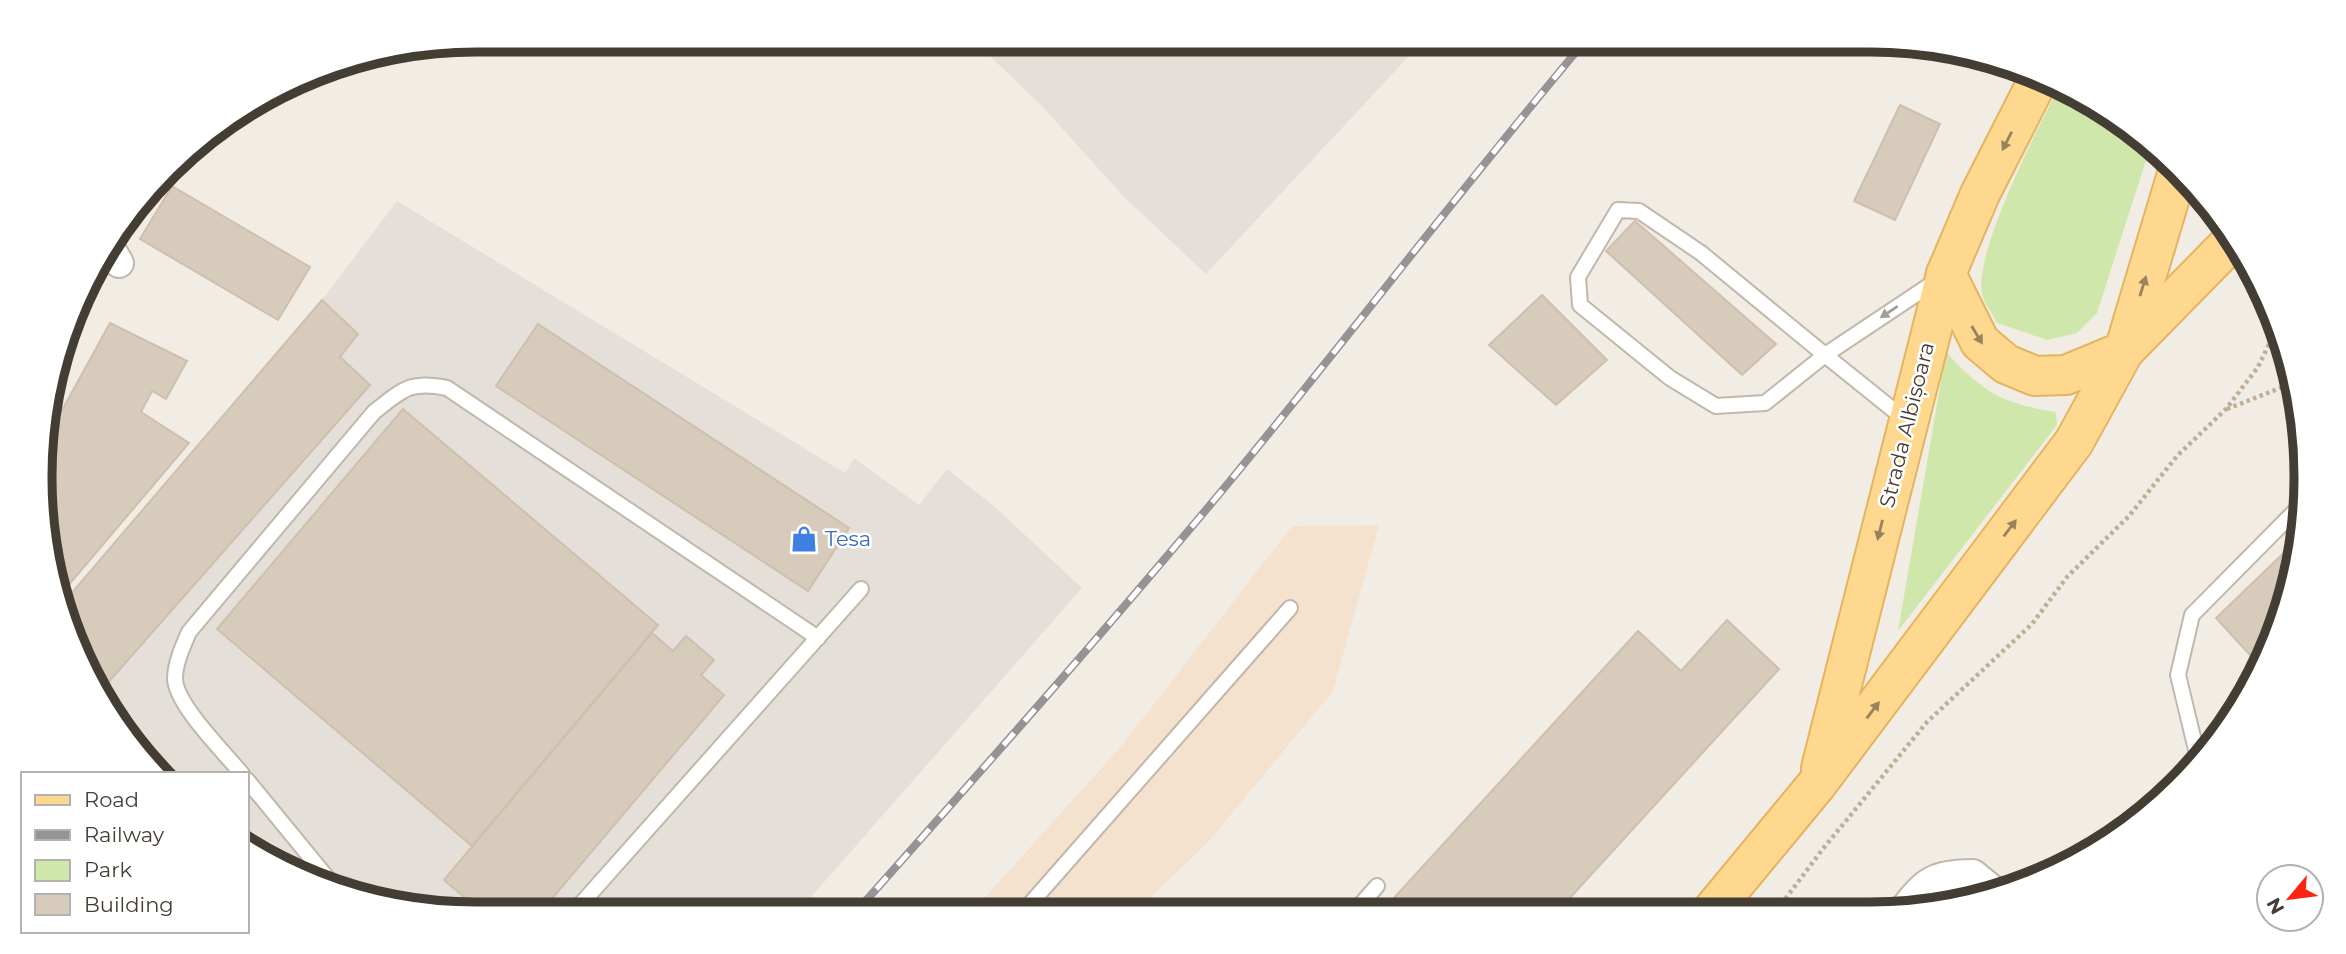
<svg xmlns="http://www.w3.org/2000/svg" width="2346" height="954" font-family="Montserrat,sans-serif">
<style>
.commercial{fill:#f5e2ce}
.industrial{fill:#e4dfd9}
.green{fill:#d0e7ac}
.building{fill:#d7cbbc;stroke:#cfbfad;stroke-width:2}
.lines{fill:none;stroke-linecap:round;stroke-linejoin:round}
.service-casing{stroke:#c1b7aa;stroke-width:18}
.minor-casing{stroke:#c1b7aa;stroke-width:32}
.primary-casing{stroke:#e4b460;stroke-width:42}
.path{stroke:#c0af98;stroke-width:4.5;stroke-dasharray:3.5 3.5;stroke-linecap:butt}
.service{stroke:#fff;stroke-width:14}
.minor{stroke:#fff;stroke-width:28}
.primary{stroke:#ffd890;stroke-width:38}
.rail-casing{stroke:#949494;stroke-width:8}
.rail{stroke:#fff;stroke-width:5;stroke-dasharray:16;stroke-linecap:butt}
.oneway{fill:#98835d}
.oneway2{fill:#a29e9a}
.labels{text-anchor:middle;stroke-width:5;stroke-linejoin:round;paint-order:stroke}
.street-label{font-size:21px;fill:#443d34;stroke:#fff}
.shop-label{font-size:21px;fill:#366cbe;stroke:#fff;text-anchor:start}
.rim{fill:none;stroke:#443d34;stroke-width:9}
</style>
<rect width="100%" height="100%" fill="#f2ede4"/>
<path class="commercial" d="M1379,525L1333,691L1210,840L1136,912H972L1123,744L1292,526Z"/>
<g class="industrial">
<path d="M973,40H1424L1206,274L1124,197L1042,106Z"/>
<path d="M397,201L845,473L854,458L919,505L947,469L995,507L1082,588L797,913L477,914L337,891L247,842V774H167L99,696L64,602L322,300Z"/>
</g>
<g class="green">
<path d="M2057,91L2151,145L2097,313L2077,333L2047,340L1997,323C1993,314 1984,303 1982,294C1974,252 2036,132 2057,91Z"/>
<path d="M1946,352C1984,393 2001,403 2056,412L2057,425L1898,631Z"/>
</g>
<g class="building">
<path d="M1900,105L1940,124L1895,220L1854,201Z"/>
<path d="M172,186L310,267L278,320L140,239Z"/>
<path d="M1635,221L1776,344L1742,375L1606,251Z"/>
<path d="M1542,295L1607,360L1556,405L1489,345Z"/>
<path d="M322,300L358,334L340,357L370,385L98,694L64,602Z"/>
<path d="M110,323L187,361L166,399L152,391L141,412L189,443L61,594L49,562L45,441Z"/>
<path d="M538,324L849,528L808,591L496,386Z"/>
<path d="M403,409L658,625L472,846L217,629Z"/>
<path d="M2292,545L2283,617L2277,629L2250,655L2216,618Z"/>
<path d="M1727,620L1779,669L1558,911H1382L1638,631L1681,671Z"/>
<path d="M652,633L673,651L686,636L714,660L701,675L724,695L539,914H477L454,910L465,898L444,880Z"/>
</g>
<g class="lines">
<g class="service-casing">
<g id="service">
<path d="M1618,210L1639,211L1701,253L1825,355L1765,403L1716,406L1670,378L1580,305L1578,277Z"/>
<path d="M1907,421L1825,355L1936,281"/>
<path d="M2198,758L2178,675L2192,615L2297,509"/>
<path d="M242,774C225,753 176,705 175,679C175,663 183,646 189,632L374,412C402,390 410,380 447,388L818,638"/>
<path d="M247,780L338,891"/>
<path d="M1355,911L1377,886"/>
<path d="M1023,912L1290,608"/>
<path d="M573,913L861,589"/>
</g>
</g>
<g class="minor-casing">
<g id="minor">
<path d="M109,246L119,263"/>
<path d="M1904,910C1925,880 1937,874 1973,874L1995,892"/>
</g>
</g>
<g class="primary-casing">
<g id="primary">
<path d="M1946,274L1980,342L2006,364L2035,376L2066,375L2124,351L2230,243"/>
<path d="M1821,768L1946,274L1980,194L2038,80"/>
<path d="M1712,911L1817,784L2074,442L2124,351L2177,174"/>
</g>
</g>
<g class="path">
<path d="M2227,409L2288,385"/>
<path d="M1777,910L1822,850L1927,722L2032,624L2067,577L2129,516L2177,456L2226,409L2258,367L2274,334"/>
</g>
<use href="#service" class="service"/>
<use href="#minor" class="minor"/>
<use href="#primary" class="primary"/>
<g class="rail-casing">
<path id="rail" d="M855,913C982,770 1108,628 1230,481C1350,335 1464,185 1586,40"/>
</g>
<use href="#rail" class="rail"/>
</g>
<defs><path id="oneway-solid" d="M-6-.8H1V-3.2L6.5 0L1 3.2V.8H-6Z" transform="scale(1.75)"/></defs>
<g class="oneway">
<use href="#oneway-solid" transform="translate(2007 141) rotate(117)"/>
<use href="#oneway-solid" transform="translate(2143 286) rotate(-73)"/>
<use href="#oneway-solid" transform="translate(1977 335) rotate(59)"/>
<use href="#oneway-solid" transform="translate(2010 528) rotate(-53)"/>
<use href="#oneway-solid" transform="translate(1880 530) rotate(104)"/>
<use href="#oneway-solid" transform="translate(1873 710) rotate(-53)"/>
</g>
<use class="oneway2" href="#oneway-solid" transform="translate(1889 312) rotate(146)"/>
<defs>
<g id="shop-bare" transform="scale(2.1)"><path d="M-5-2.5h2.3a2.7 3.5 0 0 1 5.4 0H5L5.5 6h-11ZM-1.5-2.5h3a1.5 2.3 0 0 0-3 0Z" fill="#3f7fe0" stroke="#fff" stroke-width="2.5" paint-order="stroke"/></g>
</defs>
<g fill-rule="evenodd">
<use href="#shop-bare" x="804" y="539"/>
</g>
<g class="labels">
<g class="street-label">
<text transform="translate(1907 425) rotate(-76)" y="7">Strada Albișoara</text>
</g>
<g class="shop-label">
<text x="825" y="546">Tesa</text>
</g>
</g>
<path d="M0 0H2346V954H0ZM476 52H1870A424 424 0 0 1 2294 476V478A424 424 0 0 1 1870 902H476A424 424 0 0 1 52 478V476A424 424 0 0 1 476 52Z" fill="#fff" fill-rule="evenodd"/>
<path class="rim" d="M476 52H1870A424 424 0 0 1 2294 476V478A424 424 0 0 1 1870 902H476A424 424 0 0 1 52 478V476A424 424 0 0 1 476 52Z"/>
<rect x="21" y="772" width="228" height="161" fill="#ffffff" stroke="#b4b1ae" stroke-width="2"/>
<rect x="35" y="795" width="35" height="10" fill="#ffd890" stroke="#b4b1ae" stroke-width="2"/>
<text x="84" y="807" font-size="21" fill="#443d34">Road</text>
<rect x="35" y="830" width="35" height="10" fill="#949494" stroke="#b4b1ae" stroke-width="2"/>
<text x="84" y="842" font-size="21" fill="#443d34">Railway</text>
<rect x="35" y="860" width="35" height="21" fill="#d0e7ac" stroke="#b4b1ae" stroke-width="2"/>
<text x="84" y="877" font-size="21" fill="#443d34">Park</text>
<rect x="35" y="894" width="35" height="21" fill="#d7cbbc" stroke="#b4b1ae" stroke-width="2"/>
<text x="84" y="912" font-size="21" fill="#443d34">Building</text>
<g transform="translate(2290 898) rotate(241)"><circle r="33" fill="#ffffff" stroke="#b4b1ae" stroke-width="2"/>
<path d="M0-5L12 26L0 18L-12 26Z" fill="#fc2511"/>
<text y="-10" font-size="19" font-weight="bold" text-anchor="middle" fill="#443d34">N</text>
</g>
</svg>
